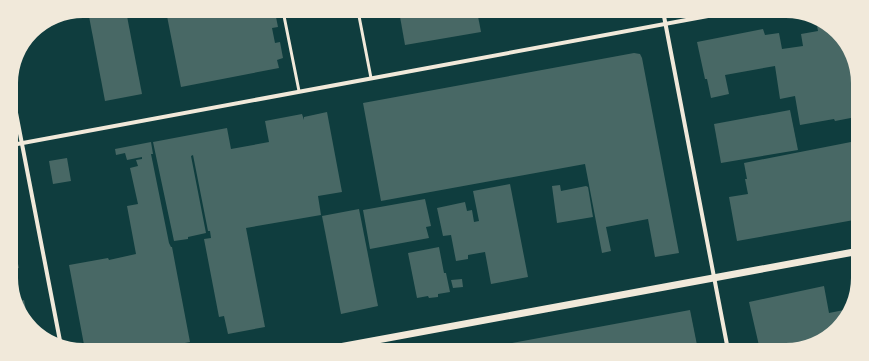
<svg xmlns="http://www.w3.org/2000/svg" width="869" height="361" font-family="Jost,sans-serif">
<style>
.building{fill:#486865}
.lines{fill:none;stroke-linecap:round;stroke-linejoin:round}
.service{stroke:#f1e9da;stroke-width:3}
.minor{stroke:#f1e9da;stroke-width:4}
.tertiary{stroke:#f1e9da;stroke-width:7}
</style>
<rect width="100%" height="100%" fill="#0f3d3e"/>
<g class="building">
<path d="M88,11H126L142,94L105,101Z"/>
<path d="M166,11H268V13L275,12L278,27L272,28L275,43L280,42L283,58L277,60L279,68L181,87Z"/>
<path d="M399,11H477L481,32L405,45Z"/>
<path d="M816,20H818L843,39L857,73L856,117L835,121L834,119L800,125L795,96L780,99L775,66L725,75L729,94L711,98L707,79H705L697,42L763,29L765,35L779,33L782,49L803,46L801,34L818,31Z"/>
<path d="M634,53L640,54L642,58L679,253L655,257L648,219L606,227L611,251L602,253L585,164L381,201L363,103Z"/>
<path d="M790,110L798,150L721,163L714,124Z"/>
<path d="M327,112L342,192L318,196L321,215L246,228L265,327L228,334L224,316L219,317L204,239L211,238L210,231H208L193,155L191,156L206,233L188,237V239L174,241L153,142L227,128L231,149L269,142L265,121L302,114L304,120V117Z"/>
<path d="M856,141L854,220L737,241L729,197L748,194L745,179H747L744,163Z"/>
<path d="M151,142L153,154H151L169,243L171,247H172L190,342L149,350H85L69,265L108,258L109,260L136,254L127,206L138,204L130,168L138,166L136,160L142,159V157L127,160L125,153L116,155L115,149Z"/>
<path d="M67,158L71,181L53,184L49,161Z"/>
<path d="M510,184L528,277L491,284L485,252L468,255V259L456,261L451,235L443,236L437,208L465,202L467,211L472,210L474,222L479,221L473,191Z"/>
<path d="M560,185L561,191L586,186L588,187L593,217L557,223L552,186Z"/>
<path d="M425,199L431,226L426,227L429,238L370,249L363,210Z"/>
<path d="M359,209L378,306L341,314L322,216Z"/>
<path d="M12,237L19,268L12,270Z"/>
<path d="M439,247L444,273H446L450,292L438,294V297L429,298L428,296L417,298L408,253Z"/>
<path d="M462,279L463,287L453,288L451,280Z"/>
<path d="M824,286L829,313L849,309L826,338L790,350H760L749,302Z"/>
<path d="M24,300L28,320H30L31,326L26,322L17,302Z"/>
<path d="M690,310L698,350H502L501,345Z"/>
<path d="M499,346L500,350H481V349Z"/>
</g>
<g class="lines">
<g class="service">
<path d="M283,11L299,91"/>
<path d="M358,11L371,78"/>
</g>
<g class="minor">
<path d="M663,11L728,350"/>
<path d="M11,87L61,346"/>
<path d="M12,145L735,11"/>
<path d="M365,343L366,350"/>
</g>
<path class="tertiary" d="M323,350L854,252"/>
</g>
<path d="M0 0H869V361H0ZM83 18H786A65 65 0 0 1 851 83V278A65 65 0 0 1 786 343H83A65 65 0 0 1 18 278V83A65 65 0 0 1 83 18Z" fill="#f1e9da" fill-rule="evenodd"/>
</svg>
